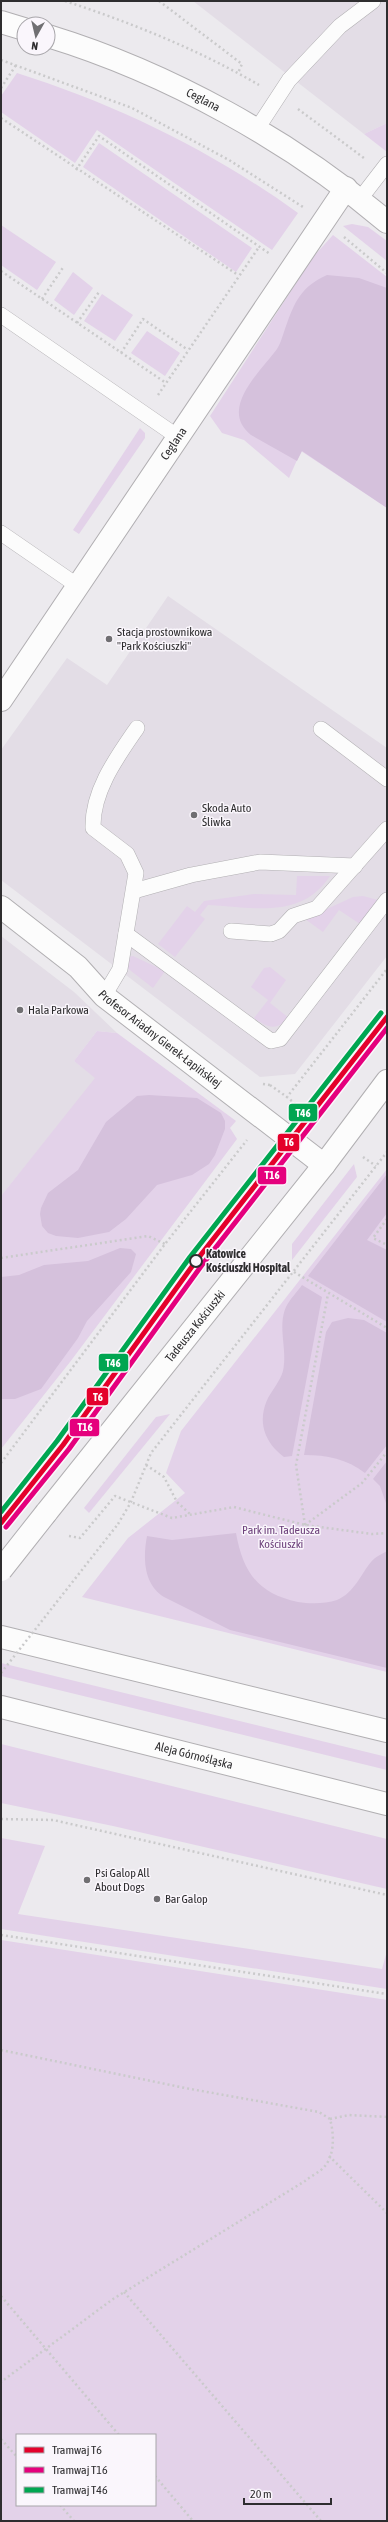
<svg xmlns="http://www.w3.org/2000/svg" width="388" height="2522" font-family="'Asap Condensed',sans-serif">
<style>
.built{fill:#e3dde6}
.green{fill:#e3d2e9;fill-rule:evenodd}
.forest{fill:#d5c1dc}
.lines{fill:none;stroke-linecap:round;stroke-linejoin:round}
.lane-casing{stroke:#b1afb2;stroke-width:16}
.street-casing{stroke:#b1afb2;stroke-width:24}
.secondary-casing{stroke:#b1afb2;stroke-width:24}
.highway-casing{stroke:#b1afb2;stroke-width:24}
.path{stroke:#cacacb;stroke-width:2.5;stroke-dasharray:2 3;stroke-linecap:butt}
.lane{stroke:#fcfcfc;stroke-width:15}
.street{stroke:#fcfcfc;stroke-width:22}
.secondary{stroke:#fcfcfc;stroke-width:22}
.highway{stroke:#fcfcfc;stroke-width:22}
.secondary-bridge-casing{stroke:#b1afb2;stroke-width:24;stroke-linecap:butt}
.path-bridge{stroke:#cacacb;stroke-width:2.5;stroke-dasharray:2 3;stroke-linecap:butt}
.secondary-bridge{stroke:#fcfcfc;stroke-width:22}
.tram-1-casing{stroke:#faf6fc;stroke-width:8}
.tram-2-casing{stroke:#faf6fc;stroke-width:8}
.tram-3-casing{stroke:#faf6fc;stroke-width:8}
.tram-1{stroke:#e4002b;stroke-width:5}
.tram-2{stroke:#e5007d;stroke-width:5}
.tram-3{stroke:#00a651;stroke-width:5}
.poi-dot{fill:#706f72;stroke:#faf6fc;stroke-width:1.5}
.stop-dot{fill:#faf6fc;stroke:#2e2d2f;stroke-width:2}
.labels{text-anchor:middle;stroke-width:3;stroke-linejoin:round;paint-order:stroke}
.street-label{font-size:12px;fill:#2e2d2f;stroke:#faf6fc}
.poi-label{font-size:12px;fill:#2e2d2f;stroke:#faf6fc;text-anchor:start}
.stop-label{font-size:12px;font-weight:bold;fill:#2e2d2f;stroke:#faf6fc;text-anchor:start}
.park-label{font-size:12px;fill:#6e427c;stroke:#faf6fc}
.line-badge{stroke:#faf6fc;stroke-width:1.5}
.badge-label{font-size:11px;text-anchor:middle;font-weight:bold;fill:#fff}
</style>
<rect width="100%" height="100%" fill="#eceaee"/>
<g class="built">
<path d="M193,1H387V123L364,134Z"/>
<path d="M168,596L387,748V956L295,1074L260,1077L1,880V750L67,658L107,685Z"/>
<path d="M1,936L74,992L117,1033L97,1031L74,1061L96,1078L1,1196Z"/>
</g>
<g class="green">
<path d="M17,73C118,105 212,151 298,213L272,250L97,130L75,163L1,112V96Z"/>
<path d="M387,123V152L364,134Z"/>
<path d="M99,143L252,248L236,272L83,167Z"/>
<path d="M352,224L368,227L387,241V261L343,226Z"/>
<path d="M1,225L56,262L37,290L1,265Z"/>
<path d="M333,235L387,277V508L301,451L289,478L244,440L222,433L210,416L313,257Z"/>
<path d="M73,272L93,288L74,315L54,300Z"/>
<path d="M102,294L133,315L115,341L84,321Z"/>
<path d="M147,331L180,353L165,376L131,353Z"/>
<path d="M140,428L145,433V438L79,534L73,530Z"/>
<path d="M297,876H330C301,920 253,907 208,905L200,915L205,919L175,957L158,944L187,906L195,912L204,901L254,894L296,895Z"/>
<path d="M363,896L378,900L360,924L339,910L323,932L305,919L353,897Z"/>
<path d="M133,956L165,971L153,988L126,967L128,957Z"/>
<path d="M270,967L286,980L270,1003L289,1018C276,1031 268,1028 254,1018L268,1000L251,987L264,968Z"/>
<path d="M97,1031L117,1033L236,1121L230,1128L237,1139L70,1362L1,1449V1196L95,1078L74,1061Z"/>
<path d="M354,1164L357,1177L292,1260V1244Z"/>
<path d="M387,1169V1672L82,1597L128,1538L185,1493L166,1473L181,1431Z"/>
<path d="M170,1414L89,1513L84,1508L156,1417Z"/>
<path d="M1,1663L387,1757V1770L1,1676Z"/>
<path d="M1,1744L387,1839V1889L113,1826L1,1803Z"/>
<path d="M1,1838L45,1846L18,1914L382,1969L387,1951V1989L1,1929Z"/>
<path d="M1,1940L387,2000V2521H1ZM17,2435H155V2505H17Z"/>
</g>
<g class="forest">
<path d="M327,275L359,278L387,288V508L302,451L297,461L251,435C218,409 261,371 277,349C281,343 283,334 286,326C295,301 301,287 327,275Z"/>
<path d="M149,1095L197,1098L221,1113L225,1121V1129L215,1155L209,1164L192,1175L157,1185L126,1219L109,1232L78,1238L56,1236L48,1233L42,1226L40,1214L41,1208L48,1193L78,1170L106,1122L137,1096Z"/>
<path d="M387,1174V1213L367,1240L387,1250V1322L308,1276Z"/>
<path d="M120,1248L131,1249L136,1254L131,1272L87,1321L78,1338L41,1389L15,1399H1V1277L19,1275L44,1265L88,1261Z"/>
<path d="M302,1285L322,1297L292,1456L284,1457C264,1442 257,1421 268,1398C273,1389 280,1381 283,1371C288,1350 277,1327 286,1307C290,1299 297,1292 302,1285Z"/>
<path d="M348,1318L364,1320L387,1333V1445L365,1473C347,1459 327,1455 304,1455L326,1332L332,1322Z"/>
<path d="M387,1461V1506L380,1486L373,1479Z"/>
<path d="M236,1533C243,1572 258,1594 298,1602C310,1604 325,1604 337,1600C354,1593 361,1574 371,1562C375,1557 382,1554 387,1551V1542V1668L230,1630L164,1597C143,1584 143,1557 147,1536L172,1540Z"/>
</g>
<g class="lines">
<g class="lane-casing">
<g id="lane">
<path d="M257,129L289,80L340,26L373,1"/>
<path d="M360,199L387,164"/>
<path d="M1,315L178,437"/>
<path d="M1,533L78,586"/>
<path d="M321,729L387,779"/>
<path d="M134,891L191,875L260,862L355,866"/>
<path d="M231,931L271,934L279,931L293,916L317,908L387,829"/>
<path d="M126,934L271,1041L280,1039L387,900"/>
<path d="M104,996L120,969L136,873L127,854L93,828C92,791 117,757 137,728"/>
</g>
</g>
<g class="street-casing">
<g id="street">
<path id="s1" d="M1,700L346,188"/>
<path id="s2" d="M1,907L78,967L104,996L324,1165"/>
</g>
</g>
<g class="secondary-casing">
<g id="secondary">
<path d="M1,22L24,29"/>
<path id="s3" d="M48,36C169,73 291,141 387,222"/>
<path id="s4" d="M46,1513L324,1165L387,1081"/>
</g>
</g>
<g class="highway-casing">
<g id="highway">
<path d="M1,1637L387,1731"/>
<path id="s5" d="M1,1707L387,1804"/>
</g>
</g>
<g class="path">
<path d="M65,1C132,23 199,50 259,85"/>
<path d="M159,1L242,64L238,73"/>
<path d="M1,60L132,108L229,160L303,207"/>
<path d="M1,88L16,65"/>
<path d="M298,109L364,158"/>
<path d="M1,118L238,275"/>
<path d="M76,170L99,136L270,254"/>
<path d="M344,237L387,273"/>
<path d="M1,271L166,383"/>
<path d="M42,299L64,266"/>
<path d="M77,323L99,292"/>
<path d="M121,353L143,319L188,350"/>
<path d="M158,395L259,247"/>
<path d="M263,1084L270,1085"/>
<path d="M270,1085L287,1097"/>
<path d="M315,1120L287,1097L387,969"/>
<path d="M363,1157L376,1166"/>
<path d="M280,1174L281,1167"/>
<path d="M387,1219L373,1238L387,1245"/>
<path d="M1,1258L148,1236L165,1244"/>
<path d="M294,1272L387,1328"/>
<path d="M1,1463L165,1244L247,1140"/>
<path d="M146,1465L164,1477L177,1502L190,1514"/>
<path d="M118,1524L131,1502L151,1453L387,1152"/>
<path d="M305,1525L296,1465L328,1294"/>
<path d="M305,1525L362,1483L387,1452"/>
<path d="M69,1536L80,1538L115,1496L172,1518L234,1507L305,1525L372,1534L387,1533"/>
<path d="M1,1819L53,1820L387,1895"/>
<path d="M1,1935L387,1994"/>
<path d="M1,2050L185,2088L319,2112L330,2119C334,2133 335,2154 325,2166C320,2172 311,2176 305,2181L113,2299L1,2382"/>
<path d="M330,2119L349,2115L387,2117"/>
<path d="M329,2156L387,2213"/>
<path d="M124,2292L321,2521"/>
<path d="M1,2296L119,2435"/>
<path d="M1,2439L17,2457"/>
<path d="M155,2476L193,2521"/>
<path d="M60,2505L74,2521"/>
</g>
<use href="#lane" class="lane"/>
<use href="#street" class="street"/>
<use href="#secondary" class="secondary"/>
<use href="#highway" class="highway"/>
<g class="secondary-bridge-casing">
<path id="secondary-bridge" d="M1,1570L46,1513"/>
</g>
<path class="path-bridge" d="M1,1673L118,1524"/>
<use href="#secondary-bridge" class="secondary-bridge"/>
<g class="tram-1-casing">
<path id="tram-1" d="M1,1523L63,1445L196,1261L387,1017"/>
</g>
<g class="tram-2-casing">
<path id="tram-2" d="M6,1527L69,1449L202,1265L387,1028"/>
</g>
<g class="tram-3-casing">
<path id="tram-3" d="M1,1512L57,1441L190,1257L381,1013"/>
</g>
<use href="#tram-1" class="tram-1"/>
<use href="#tram-2" class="tram-2"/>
<use href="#tram-3" class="tram-3"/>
</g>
<g class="poi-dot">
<circle cx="109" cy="639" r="4"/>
<circle cx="194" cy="815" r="4"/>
<circle cx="20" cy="1010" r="4"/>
<circle cx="87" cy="1880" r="4"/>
<circle cx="157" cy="1899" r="4"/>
</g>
<circle class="stop-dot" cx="196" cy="1261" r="6"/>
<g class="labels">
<g class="street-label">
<text dy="4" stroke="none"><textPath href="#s3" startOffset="168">Ceglana</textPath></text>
<text dy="4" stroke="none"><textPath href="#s1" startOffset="309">Ceglana</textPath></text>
<text dy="4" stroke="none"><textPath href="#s2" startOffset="207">Profesor Ariadny Gierek-Łapińskiej</textPath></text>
<text dy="4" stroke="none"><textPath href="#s4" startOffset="239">Tadeusza Kościuszki</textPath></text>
<text dy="4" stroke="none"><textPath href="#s5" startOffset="199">Aleja Górnośląska</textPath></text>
</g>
<g class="poi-label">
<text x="117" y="636">Stacja prostownikowa<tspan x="117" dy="14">"Park Kościuszki"</tspan></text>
<text x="202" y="812">Skoda Auto<tspan x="202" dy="14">Śliwka</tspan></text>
<text x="28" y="1014">Hala Parkowa</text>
<text x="95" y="1877">Psi Galop All<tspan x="95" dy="14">About Dogs</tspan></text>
<text x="165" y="1903">Bar Galop</text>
</g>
<g class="stop-label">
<text x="206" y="1258">Katowice<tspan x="206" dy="14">Kościuszki Hospital</tspan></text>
</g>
<g class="park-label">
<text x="281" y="1534">Park im. Tadeusza<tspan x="281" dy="14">Kościuszki</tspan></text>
</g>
</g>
<g class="line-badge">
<rect x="288" y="1103" width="30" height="19" rx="4" fill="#00a651"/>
<rect x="277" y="1133" width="23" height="19" rx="4" fill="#e4002b"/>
<rect x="257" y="1166" width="30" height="19" rx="4" fill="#e5007d"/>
<rect x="98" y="1353" width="31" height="19" rx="4" fill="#00a651"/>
<rect x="86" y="1387" width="23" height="19" rx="4" fill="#e4002b"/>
<rect x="69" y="1418" width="31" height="19" rx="4" fill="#e5007d"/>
</g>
<g class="badge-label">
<text x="303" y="1117">T46</text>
<text x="289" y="1146">T6</text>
<text x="272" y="1179">T16</text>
<text x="113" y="1367">T46</text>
<text x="98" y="1401">T6</text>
<text x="85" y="1431">T16</text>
</g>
<rect width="388" height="2522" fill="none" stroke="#2e2d2f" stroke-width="4"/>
<rect x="16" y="2434" width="140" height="72" fill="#faf6fc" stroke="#a8a6aa"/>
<rect x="24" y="2447" width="20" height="6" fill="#e4002b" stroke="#a8a6aa"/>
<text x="52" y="2454" font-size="12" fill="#2e2d2f">Tramwaj T6</text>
<rect x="24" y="2467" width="20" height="6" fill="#e5007d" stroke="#a8a6aa"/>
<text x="52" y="2474" font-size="12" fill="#2e2d2f">Tramwaj T16</text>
<rect x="24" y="2487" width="20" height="6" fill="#00a651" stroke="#a8a6aa"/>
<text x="52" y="2494" font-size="12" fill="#2e2d2f">Tramwaj T46</text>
<g transform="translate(36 36) rotate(188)"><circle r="19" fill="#faf6fc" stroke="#a8a6aa"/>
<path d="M0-3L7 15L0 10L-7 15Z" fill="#706f72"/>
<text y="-6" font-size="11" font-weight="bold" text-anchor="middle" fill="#2e2d2f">N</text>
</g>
<path d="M244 2498v6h87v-6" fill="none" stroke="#2e2d2f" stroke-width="2"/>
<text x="250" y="2498" font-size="12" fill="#2e2d2f" stroke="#faf6fc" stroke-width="3" paint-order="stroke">20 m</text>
</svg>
